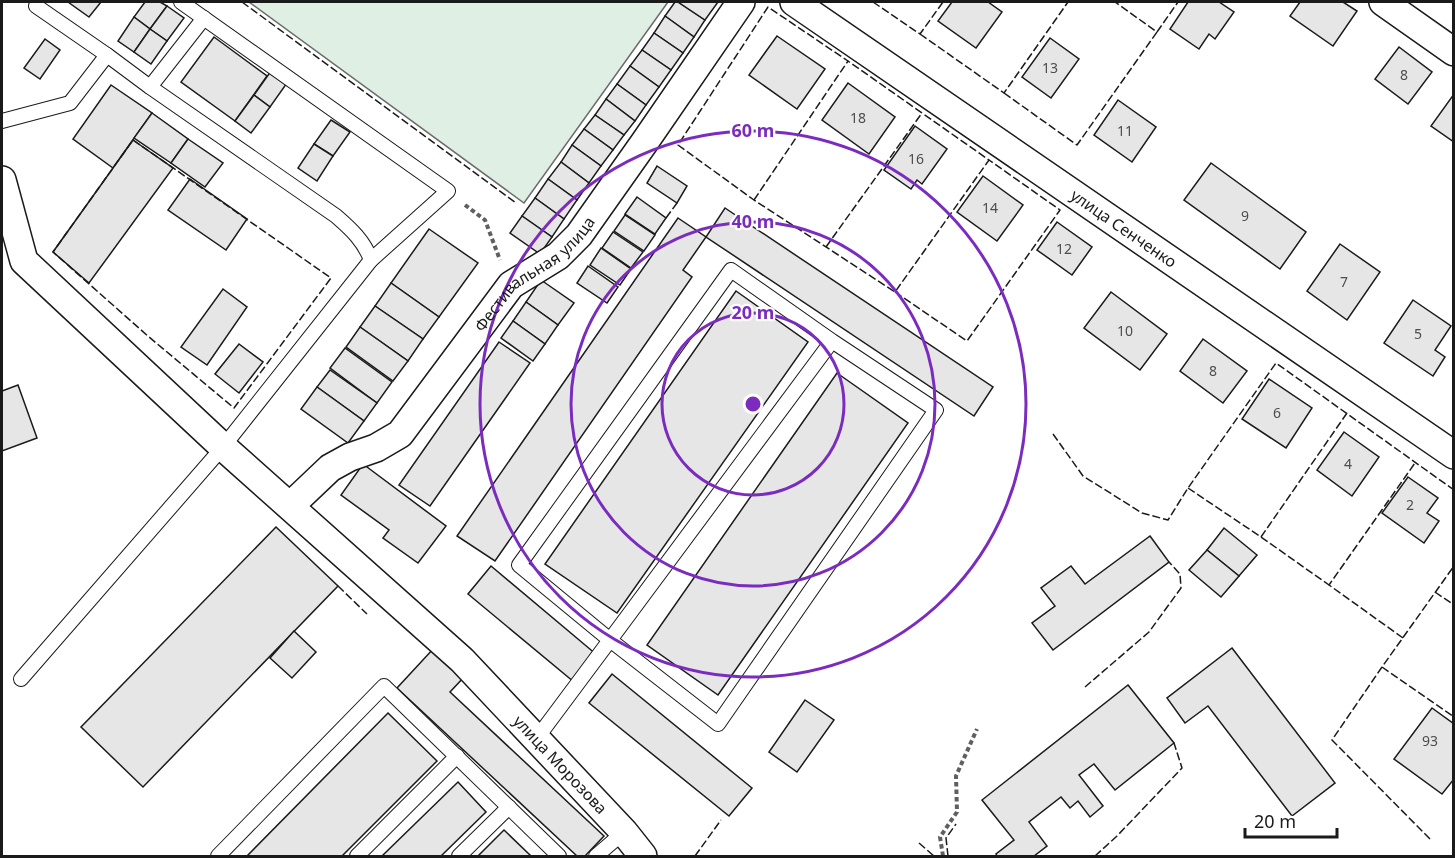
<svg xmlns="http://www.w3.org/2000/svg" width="1455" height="858" font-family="'Noto Sans',sans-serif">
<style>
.green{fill:#e0efe3;stroke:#6a6a6a;stroke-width:1.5}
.building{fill:#e6e6e6;stroke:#1a1a1a;stroke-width:1.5}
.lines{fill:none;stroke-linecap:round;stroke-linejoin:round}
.lane-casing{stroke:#1a1a1a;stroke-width:16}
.street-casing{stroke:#1a1a1a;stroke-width:30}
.path{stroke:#5f5f5f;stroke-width:4;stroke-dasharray:4.5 3;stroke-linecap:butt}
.lane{stroke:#fff;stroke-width:14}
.street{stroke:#fff;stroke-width:27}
.fence{stroke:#1a1a1a;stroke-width:1.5;stroke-dasharray:8 3;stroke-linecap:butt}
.ring{fill:none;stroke:#7b2cbf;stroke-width:3}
.labels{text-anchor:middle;stroke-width:4.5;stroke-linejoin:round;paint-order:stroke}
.number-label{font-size:14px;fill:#4d4d4d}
.street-label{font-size:16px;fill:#1a1a1a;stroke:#fff}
.centre{fill:#7b2cbf;stroke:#fff;stroke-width:3}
.ring-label{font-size:18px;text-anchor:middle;font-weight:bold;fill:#7b2cbf;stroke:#fff;stroke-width:4.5;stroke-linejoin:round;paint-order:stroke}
</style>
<rect width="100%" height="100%" fill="#fff"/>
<path class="green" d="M249,2H668L524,203Z"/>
<g class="building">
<path d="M68,2H101L89,17Z"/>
<path d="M145,2H160L167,6L150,29L134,17Z"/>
<path d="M675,2H678L705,20L694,37L665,16Z"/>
<path d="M678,2H718L705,20Z"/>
<path d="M952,2H988L1002,12L976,48L938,21Z"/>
<path d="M1188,2H1219L1234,12L1215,39L1209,34L1199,49L1170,29Z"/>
<path d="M1300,2H1343L1357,11L1333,46L1290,16Z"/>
<path d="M167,6L184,18L167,41L150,29Z"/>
<path d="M665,16L694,37L683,53L654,33Z"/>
<path d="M134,17L150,29L134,52L118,41Z"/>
<path d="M150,29L167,41L151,64L134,52Z"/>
<path d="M654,33L683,53L671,70L642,50Z"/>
<path d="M777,36L825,69L797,109L749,75Z"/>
<path d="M214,37L267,76L235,121L181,82Z"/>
<path d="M1050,38L1079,59L1051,98L1022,77Z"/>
<path d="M45,39L60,50L40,79L24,68Z"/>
<path d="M1399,47L1432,72L1408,104L1375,79Z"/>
<path d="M642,50L671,70L659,87L630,66Z"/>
<path d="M630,66L659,87L646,105L617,84Z"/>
<path d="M271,71L287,83L270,107L254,95Z"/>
<path d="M848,83L895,117L869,154L822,120Z"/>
<path d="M617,84L646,105L635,121L606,99Z"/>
<path d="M111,85L152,113L113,168L73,139Z"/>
<path d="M1454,94V142L1431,126Z"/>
<path d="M254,95L270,107L251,133L235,121Z"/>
<path d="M606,99L635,121L624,135L595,115Z"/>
<path d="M1118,100L1156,127L1132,162L1094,135Z"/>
<path d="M152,113L188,139L171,163L134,138Z"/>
<path d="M595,115L624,135L613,150L584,129Z"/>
<path d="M331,120L350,132L333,156L314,144Z"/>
<path d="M915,126L947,149L922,184L917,180L911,189L884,170Z"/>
<path d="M584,129L613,150L601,166L572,145Z"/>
<path d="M188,139L223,163L205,187L171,163Z"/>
<path d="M133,140L173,168L89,283L53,252Z"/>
<path d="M314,144L333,156L317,181L298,168Z"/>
<path d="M572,145L601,166L589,183L561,162Z"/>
<path d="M561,162L589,183L577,200L548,179Z"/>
<path d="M1211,163L1306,232L1280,269L1184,200Z"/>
<path d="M657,166L687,186L677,203L647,183Z"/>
<path d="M983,176L1023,205L997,241L957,212Z"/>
<path d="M190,179L247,219L226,250L168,210Z"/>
<path d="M548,179L577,200L564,219L535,198Z"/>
<path d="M637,197L666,218L655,234L625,214Z"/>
<path d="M535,198L564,219L552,237L522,216Z"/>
<path d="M725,208L993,387L974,416L706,237Z"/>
<path d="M625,215L655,235L644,251L614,231Z"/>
<path d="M522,216L552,237L540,254L510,233Z"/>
<path d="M678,218L706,237L683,270L692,277L495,561L457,536Z"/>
<path d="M1057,222L1092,247L1072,275L1037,250Z"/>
<path d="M429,229L478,263L439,317L391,283Z"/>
<path d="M613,232L643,252L631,268L602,248Z"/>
<path d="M1340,244L1380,272L1347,320L1307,291Z"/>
<path d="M601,248L631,269L620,285L590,265Z"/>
<path d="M588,266L618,287L607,303L577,283Z"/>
<path d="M541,280L574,303L558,325L526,302Z"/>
<path d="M391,283L439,317L423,339L375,306Z"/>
<path d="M223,289L247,307L207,365L181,347Z"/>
<path d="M736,291L808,342L617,613L545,564Z"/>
<path d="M1111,292L1167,334L1140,370L1084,328Z"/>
<path d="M1413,300L1451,326L1435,350L1445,357L1433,376L1384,343Z"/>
<path d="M526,302L558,325L545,344L513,321Z"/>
<path d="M375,306L423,339L408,361L360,327Z"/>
<path d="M513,321L545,344L533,361L501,338Z"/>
<path d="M360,327L408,361L393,381L346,347Z"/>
<path d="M1203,339L1247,371L1223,403L1180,371Z"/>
<path d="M499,342L530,363L430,506L399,485Z"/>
<path d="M239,344L263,362L239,393L215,374Z"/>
<path d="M345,348L392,382L377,403L330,368Z"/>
<path d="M330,370L377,403L364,421L317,387Z"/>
<path d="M837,373L908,423L718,695L647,645Z"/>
<path d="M1269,379L1312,408L1286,448L1242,419Z"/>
<path d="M18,385L37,438L2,451V391Z"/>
<path d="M317,387L364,421L348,443L301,409Z"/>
<path d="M1344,432L1379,457L1352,496L1317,470Z"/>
<path d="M363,464L446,526L418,563L383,538L389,530L341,495Z"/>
<path d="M1408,477L1438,498L1427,513L1439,521L1424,543L1382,513Z"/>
<path d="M276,527L338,586L143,787L81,727Z"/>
<path d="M1224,528L1257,555L1239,576L1207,550Z"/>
<path d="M1150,536L1169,562L1053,650L1032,623L1055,606L1041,588L1071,566L1085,584Z"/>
<path d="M1207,550L1239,576L1221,597L1189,570Z"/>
<path d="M491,566L597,655L574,682L468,594Z"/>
<path d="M294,631L316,652L292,678L270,658Z"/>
<path d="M434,648L465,676L450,692L604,836L585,856H577L397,688Z"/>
<path d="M1232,648L1335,783L1292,816L1208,706L1185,723L1167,698Z"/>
<path d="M612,674L752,788L729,816L589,703Z"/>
<path d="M1128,685L1174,743L1115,790L1094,764L1079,775L1103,806L1090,817L1078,801L1070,808L1061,797L1029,822L1047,846L1034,856H997L996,854L1014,840L982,800Z"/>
<path d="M805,700L834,720L797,772L769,752Z"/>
<path d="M1432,708L1454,724V779L1442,794L1394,759Z"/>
<path d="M388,713L437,761L342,856H247Z"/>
<path d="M458,782L486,812L441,856H382Z"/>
<path d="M504,830L531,856H478Z"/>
</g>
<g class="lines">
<g class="lane-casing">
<g id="lane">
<path d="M181,2L448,191L371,260"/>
<path d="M36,6L107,55"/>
<path d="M150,87L204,18"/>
<path d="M2,121L70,103L107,55L150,87L336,216C351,229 364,241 371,260L223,447L21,679"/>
<path d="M537,738L610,640L519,565L731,270L832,341L936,410L718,724L610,640L832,341"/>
<path d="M218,856L384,686L559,856"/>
<path d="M357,856L457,756"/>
<path d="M459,856L509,807"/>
<path d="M596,856L624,832"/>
</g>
</g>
<g class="street-casing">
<g id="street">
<path id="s1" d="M794,2L1454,455"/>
<path d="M1383,2L1454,52"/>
<path id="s2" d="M2,180L24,261L223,447L462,660L624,832L643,856"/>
<path id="s3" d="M290,506L330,468L350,457L376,448L400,434L511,285L558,256L579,235L644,143L741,2"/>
</g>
</g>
<g class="path">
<path d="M465,205L485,220L500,260"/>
<path d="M943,856L940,837L957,812L956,776L977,729"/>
</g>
<use href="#lane" class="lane"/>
<use href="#street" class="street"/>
<g class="fence">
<path d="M242,2L516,203"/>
<path d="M873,2L920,34L943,2"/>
<path d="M1157,32L1178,2"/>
<path d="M920,34L1004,93L1068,2"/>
<path d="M1004,93L1077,145L1157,32L1115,2"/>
<path d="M133,140L331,278L234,408L149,337L53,252Z"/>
<path d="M754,200L848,61L768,7L678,145L754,200L895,292L989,160L922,113"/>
<path d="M666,218L677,203"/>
<path d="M826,247L922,113L848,61"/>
<path d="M895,292L967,341L1060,210L989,160"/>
<path d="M1053,434L1083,476L1142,513L1168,520L1188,488L1276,363L1454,490"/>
<path d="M1188,488L1261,537L1329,585"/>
<path d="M1261,537L1347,413"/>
<path d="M338,586L367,614"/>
<path d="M1435,592L1454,605"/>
<path d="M1403,638L1329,585L1415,463"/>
<path d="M1382,667L1454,717"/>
<path d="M1085,687L1149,632L1181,588L1180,574L1169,562"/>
<path d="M1430,839L1332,740L1382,667L1454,566"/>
<path d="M919,843L934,856"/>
<path d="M695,856L721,820"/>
<path d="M948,856L946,838L956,824"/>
<path d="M1095,856L1117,836L1182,768L1174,743"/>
</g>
</g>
<g class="ring">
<circle cx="753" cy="404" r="91"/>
<circle cx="753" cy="404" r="182"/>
<circle cx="753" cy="404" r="273"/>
</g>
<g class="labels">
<g class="number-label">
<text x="1050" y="73">13</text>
<text x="1404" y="80">8</text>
<text x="858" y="123">18</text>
<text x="1125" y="136">11</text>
<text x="916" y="164">16</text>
<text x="990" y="213">14</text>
<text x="1245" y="221">9</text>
<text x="1064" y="254">12</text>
<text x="1344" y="287">7</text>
<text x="1125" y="336">10</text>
<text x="1418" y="339">5</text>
<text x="1213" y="376">8</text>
<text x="1277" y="418">6</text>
<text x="1348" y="469">4</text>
<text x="1410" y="510">2</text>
<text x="1430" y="746">93</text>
</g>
<g class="street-label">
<text dy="6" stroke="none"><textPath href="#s1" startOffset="400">улица Сенченко</textPath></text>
<text dy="6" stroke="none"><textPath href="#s3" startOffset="344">Фестивальная улица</textPath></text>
<text dy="6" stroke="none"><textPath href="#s2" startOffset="820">улица Морозова</textPath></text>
</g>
</g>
<circle cx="753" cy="404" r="9" class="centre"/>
<g class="ring-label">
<text x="753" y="137">60 m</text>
<text x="753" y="228">40 m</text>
<text x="753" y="319">20 m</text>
</g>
<rect width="1455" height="858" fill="none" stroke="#1a1a1a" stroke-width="6"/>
<path d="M1245 828v9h92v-9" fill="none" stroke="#1a1a1a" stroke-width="3"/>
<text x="1254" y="828" font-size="18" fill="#1a1a1a" stroke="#ffffff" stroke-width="4.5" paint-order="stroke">20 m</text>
</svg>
